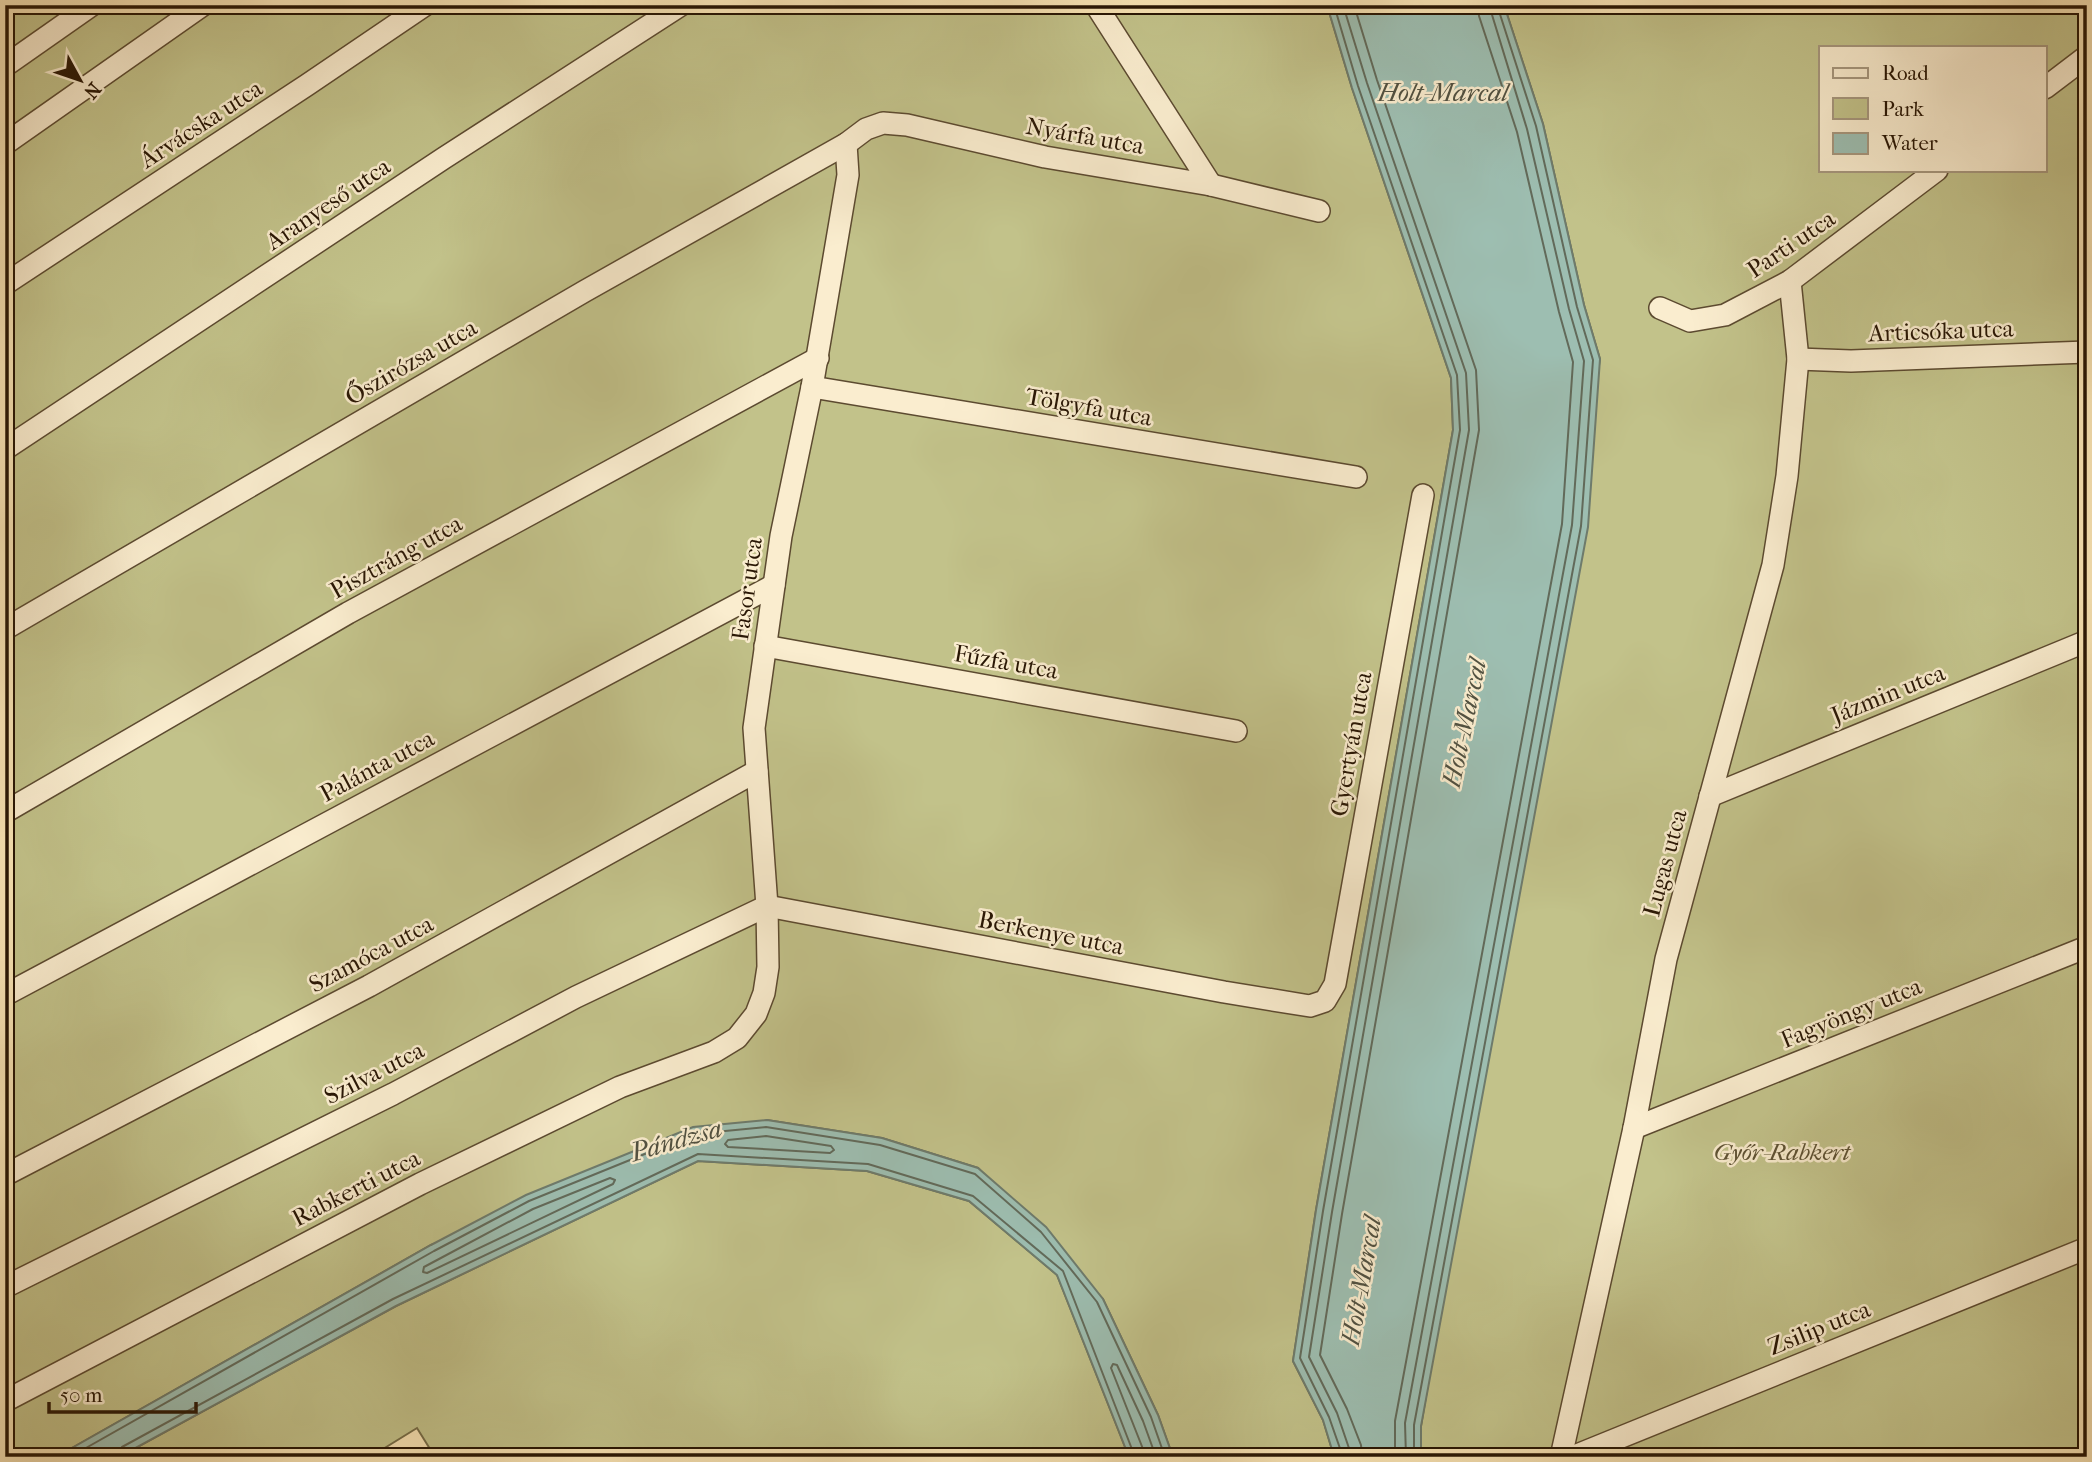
<svg xmlns="http://www.w3.org/2000/svg" width="2092" height="1462" font-family="'IM FELL French Canon',serif">
<style>
.green{fill:#c2c28a;stroke:#756c47;stroke-width:2;fill-rule:evenodd}
.water{fill:#9dbeb1;stroke:#6e7b6c;stroke-width:2}
.lines{fill:none;stroke-linecap:round;stroke-linejoin:round}
.shore{stroke:#626a5a;stroke-width:2}
.street-casing{stroke:#5c4a30;stroke-width:24}
.street{stroke:#faedcf;stroke-width:21}
.labels{text-anchor:middle;stroke-width:5;stroke-linejoin:round;paint-order:stroke}
.street-label{font-size:24px;fill:#281604;stroke:#faedcf}
.park-label{font-size:24px;font-style:italic;fill:#5e5233;stroke:#faedcf}
.water-label{font-size:26px;font-style:italic;fill:#515141;stroke:#faedcf}
</style>
<rect width="100%" height="100%" fill="#f8e4b5"/>
<filter id="stains"><feTurbulence type="fractalNoise" baseFrequency=".00286" numOctaves="4"/><feColorMatrix values="0 0 0 0 .2 0 0 0 0 .09 0 0 0 0 .02 0 0 0 .5 -.17"/></filter>
<radialGradient id="worn" r=".72"><stop offset=".6" stop-color="#630" stop-opacity="0"/><stop offset="1" stop-color="#630" stop-opacity=".3"/></radialGradient>
<g class="green">
<path d="M5,5H1327L1352,88L1451,378L1453,430L1316,1210L1293,1361L1323,1420L1333,1453L1347,1457H1173L1158,1415L1103,1299L978,1168L882,1138L767,1120L431,1245L56,1457H5Z"/>
<path d="M1504,5H2087V1457H1419L1421,1455V1426L1600,359L1584,305L1543,124ZM1821,47H2045V170H1821Z"/>
<path d="M698,1161L867,1171L969,1201L1057,1275L1129,1457H435L417,1428L370,1457H119L396,1306Z"/>
</g>
<g class="water">
<path d="M1327,5H1504L1543,124L1584,305L1600,359L1588,527L1421,1426V1456L1419,1457H1347L1333,1453L1323,1420L1293,1361L1316,1210L1453,430L1451,378L1352,88Z"/>
<path d="M767,1120L882,1138L978,1168L1046,1227L1103,1299L1158,1415L1173,1457H1129L1057,1275L969,1201L867,1171L698,1161L396,1306L119,1457H56L431,1245L526,1195L693,1127Z"/>
</g>
<g class="lines">
<g class="shore">
<path d="M1334,5L1358,86L1457,375L1460,430L1323,1211L1300,1358L1329,1417L1343,1457"/>
<path d="M1343,5L1367,83L1466,373L1469,430L1332,1212L1309,1357L1337,1413L1352,1457"/>
<path d="M1354,5L1377,80L1476,370L1479,430L1342,1214L1320,1355L1347,1409L1361,1445L1362,1457"/>
<path d="M766,1136L831,1146L834,1150L830,1153L728,1147L725,1144L728,1140Z"/>
<path d="M610,1178L615,1180L613,1184L427,1273L423,1272L424,1267L439,1259L533,1209Z"/>
<path d="M70,1457L434,1251L529,1201L694,1134L766,1127L880,1145L975,1174L1041,1232L1097,1302L1151,1417L1165,1457"/>
<path d="M117,1457L122,1447L393,1299L698,1154L868,1164L973,1196L1063,1271L1135,1457"/>
<path d="M1144,1457L1143,1449L1111,1368L1113,1364L1117,1365L1143,1421L1156,1457"/>
<path d="M1395,1457V1421L1562,524L1573,362L1559,312L1517,132L1479,16L1478,5"/>
<path d="M1406,1457L1405,1423L1572,525L1584,361L1569,309L1527,129L1489,5"/>
<path d="M1414,1457V1425L1581,526L1593,360L1577,307L1536,126L1497,5"/>
</g>
<g class="street-casing">
<g id="street">
<path d="M1096,5L1211,185"/>
<path d="M5,66L92,5"/>
<path d="M2045,88L2087,56"/>
<path d="M5,144L203,5"/>
<path d="M5,284L307,85L425,5"/>
<path d="M1660,308L1690,321L1725,315L1790,281L1937,170"/>
<path d="M1798,359L1851,361L2087,352"/>
<path d="M812,387L1356,477"/>
<path d="M5,449L444,158L681,5"/>
<path d="M5,629L585,291L846,144L866,129L883,123L907,125L1045,157L1211,185L1319,211"/>
<path d="M765,646L1236,731"/>
<path d="M1710,796L2087,641"/>
<path d="M5,812L348,613L818,358"/>
<path d="M5,995L774,585"/>
<path d="M1634,1128L2087,947"/>
<path d="M5,1175L369,986L757,771"/>
<path d="M5,1287L393,1094L576,997L767,906L1224,992L1310,1006L1325,1001L1335,984L1423,495"/>
<path d="M5,1401L420,1184L620,1087L714,1052L737,1038L756,1014L764,993L768,967L767,906L754,728L781,536L812,387L848,175L846,144"/>
<path d="M1561,1457L1634,1128L1666,959L1773,565L1787,476L1798,359L1790,281"/>
<path d="M1572,1457L2087,1248"/>
</g>
</g>
<use href="#street" class="street"/>
</g>
<g class="labels">
<g class="street-label">
<text transform="translate(201 124) rotate(-33)" y="8">Árvácska utca</text>
<text transform="translate(1085 136) rotate(10)" y="8">Nyárfa utca</text>
<text transform="translate(328 204) rotate(-34)" y="8">Aranyeső utca</text>
<text transform="translate(1791 244) rotate(-34)" y="8">Parti utca</text>
<text transform="translate(1941 331) rotate(-2)" y="8">Articsóka utca</text>
<text transform="translate(411 362) rotate(-30)" y="8">Őszirózsa utca</text>
<text transform="translate(1089 407) rotate(10)" y="8">Tölgyfa utca</text>
<text transform="translate(396 557) rotate(-29)" y="8">Pisztráng utca</text>
<text transform="translate(747 589) rotate(-82)" y="8">Fasor utca</text>
<text transform="translate(1006 662) rotate(10)" y="8">Fűzfa utca</text>
<text transform="translate(1888 694) rotate(-22)" y="8">Jázmin utca</text>
<text transform="translate(1351 744) rotate(-80)" y="8">Gyertyán utca</text>
<text transform="translate(377 766) rotate(-28)" y="8">Palánta utca</text>
<text transform="translate(1665 863) rotate(-75)" y="8">Lugas utca</text>
<text transform="translate(1051 933) rotate(11)" y="8">Berkenye utca</text>
<text transform="translate(371 954) rotate(-28)" y="8">Szamóca utca</text>
<text transform="translate(1851 1013) rotate(-22)" y="8">Fagyöngy utca</text>
<text transform="translate(374 1073) rotate(-27)" y="8">Szilva utca</text>
<text transform="translate(356 1188) rotate(-27)" y="8">Rabkerti utca</text>
<text transform="translate(1819 1328) rotate(-22)" y="8">Zsilip utca</text>
</g>
<g class="park-label">
<text x="1782" y="1160">Győr-Rabkert</text>
</g>
<g class="water-label">
<text x="1443" y="101">Holt-Marcal</text>
<text transform="translate(1464 723) rotate(-78)" y="9">Holt-Marcal</text>
<text transform="translate(676 1140) rotate(-16)" y="9">Pándzsa</text>
<text transform="translate(1361 1281) rotate(-80)" y="9">Holt-Marcal</text>
</g>
</g>
<rect width="2092" height="1462" fill="none" stroke="#f8e4b5" stroke-width="28"/>
<rect x="7" y="7" width="2078" height="1448" fill="none" stroke="#281604" stroke-width="3.5"/>
<rect x="14" y="14" width="2064" height="1434" fill="none" stroke="#281604" stroke-width="2"/>
<rect x="1819" y="46" width="228" height="126" fill="#faedcf" stroke="#a6977e" stroke-width="2"/>
<rect x="1833" y="68" width="35" height="10" fill="#faedcf" stroke="#a6977e" stroke-width="2"/>
<text x="1882" y="80" font-size="21" fill="#281604">Road</text>
<rect x="1833" y="98" width="35" height="21" fill="#c2c28a" stroke="#a6977e" stroke-width="2"/>
<text x="1882" y="116" font-size="21" fill="#281604">Park</text>
<rect x="1833" y="133" width="35" height="21" fill="#9dbeb1" stroke="#a6977e" stroke-width="2"/>
<text x="1882" y="150" font-size="21" fill="#281604">Water</text>
<g transform="translate(80 80) rotate(130)" stroke="#faedcf" stroke-width="5" paint-order="stroke">
<path d="M0-5L12 26L0 18L-12 26Z" fill="#281604"/>
<text y="-10" font-size="19" font-weight="bold" text-anchor="middle" fill="#281604">N</text>
</g>
<path d="M49 1402v10h147v-10" fill="none" stroke="#281604" stroke-width="3.5"/>
<text x="60" y="1402" font-size="21" fill="#281604" stroke="#faedcf" stroke-width="5" paint-order="stroke">50 m</text>
<rect width="100%" height="100%" filter="url(#stains)"/>
<rect width="100%" height="100%" fill="url(#worn)"/>
</svg>
